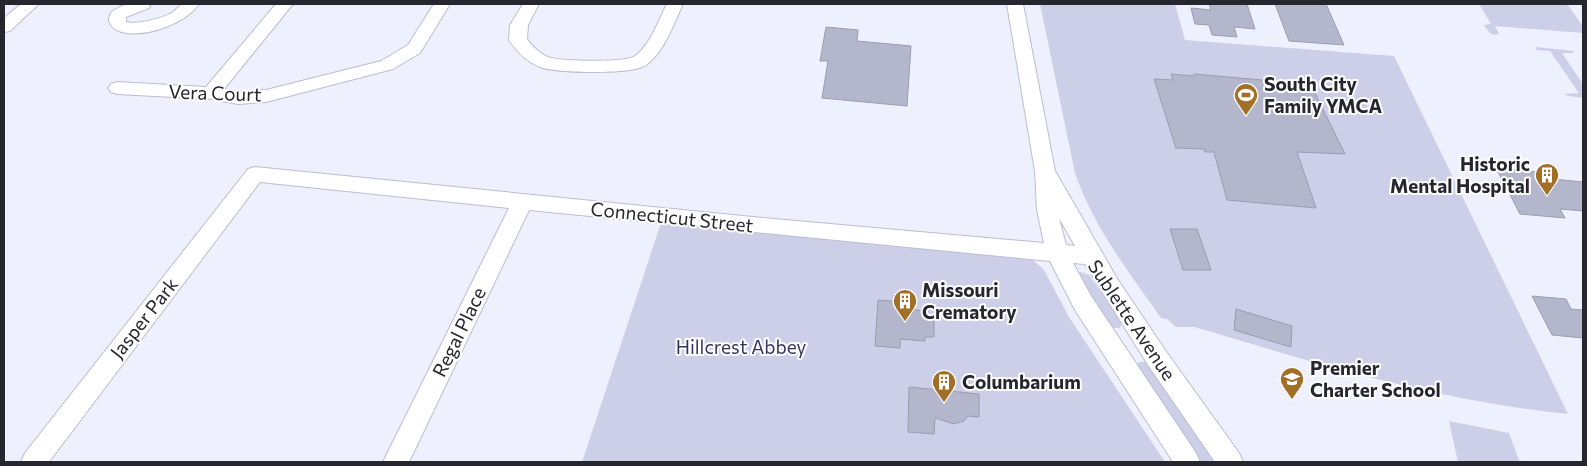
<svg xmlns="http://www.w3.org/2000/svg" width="1587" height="466" font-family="Commissioner,sans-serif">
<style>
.green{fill:#cccfe7}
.building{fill:#b4b6cc;stroke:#9a9cb1}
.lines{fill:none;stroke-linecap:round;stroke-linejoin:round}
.minor-casing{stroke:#bbbdd3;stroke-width:2}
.minor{fill:#fff;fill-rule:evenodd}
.labels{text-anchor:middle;stroke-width:4;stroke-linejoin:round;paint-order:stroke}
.poi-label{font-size:19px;font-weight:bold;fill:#26262e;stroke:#fefefe;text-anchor:start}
.street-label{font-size:19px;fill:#26262e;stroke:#fefefe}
.park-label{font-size:19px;fill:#34345f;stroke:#fefefe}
</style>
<rect width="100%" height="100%" fill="#eef0fd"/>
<g class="green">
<path d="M1040,4H1175L1185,40L1394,56L1568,414C1440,401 1317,364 1195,327H1176L1167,319L1161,318C1129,272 1094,228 1075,173Z"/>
<path d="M1479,4H1567L1583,26V33L1495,26L1499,34C1491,37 1488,31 1484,25L1491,24Z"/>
<path d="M1536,47L1574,51L1573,53H1562L1583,84V98L1569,96L1564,94L1579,93L1550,51L1536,50L1535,48Z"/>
<path d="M661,223L1033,260L1044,270L1069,317L1165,462H582Z"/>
<path d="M1081,272L1089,275L1122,322L1120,328H1111L1076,273Z"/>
<path d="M1140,362H1149L1153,367L1219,462H1200L1136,369V364Z"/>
<path d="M1449,421L1509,433L1519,460L1523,462H1458Z"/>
</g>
<g class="building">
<path d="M1209,4H1247L1255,29L1234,27L1237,37L1212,35L1209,25L1195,24L1191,8L1211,10Z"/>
<path d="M1275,4H1326L1344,45L1289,41Z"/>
<path d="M826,27L858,30L857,41L911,46L907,106L822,98L828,61H820Z"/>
<path d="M1171,74L1194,76V74L1273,81L1274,83L1311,85L1345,154L1297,152L1316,208L1227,200L1214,152H1205L1204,149L1176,148L1154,79L1173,80Z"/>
<path d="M1496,168L1538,172L1542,178L1583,182V211L1560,209L1565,218L1520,214Z"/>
<path d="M1170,229H1197L1211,270H1183Z"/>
<path d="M1532,296L1566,299L1571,309L1583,310V338L1552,335Z"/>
<path d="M878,300L903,302V309L928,311L927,316H934V337H925V341L900,339V348L875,346Z"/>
<path d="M1236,309L1292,326L1291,347L1234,330Z"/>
<path d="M909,387L979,394V417L968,416L964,421L954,424L935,418L934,434L908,432Z"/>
</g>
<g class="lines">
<g class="minor-casing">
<g id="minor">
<path d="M21,4H39L10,31L4,32V18Z"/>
<path d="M127,4H151L149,8L126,17V22C137,25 164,18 173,12C176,10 179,6 182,4H199C186,23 150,36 127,33C117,32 104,25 111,13C114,9 122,6 127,4Z"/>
<path d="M276,4H293L224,89L238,92L266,90L381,61L408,45L434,4H450L420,53L393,69L266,102L238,104L211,99L117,94L111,92L108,88L111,84L117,82L206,87Z"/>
<path d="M523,4H539L528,25L527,39C533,47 541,55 551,58C564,61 625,63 635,56C651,44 658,21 667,4H683C673,25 665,51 646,65C633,75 556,73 540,67C527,62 517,52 509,40L510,25Z"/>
<path d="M1007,4H1023L1055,171L1118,280L1165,350L1239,453L1243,462H1215L1148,365L1085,264L1073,263L1091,296L1196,453L1200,462H1173L1075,310L1050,261L529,210L409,462H383L509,208L260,182L49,462H21L25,453L248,169L255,167L763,218L1044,243L1037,210L1035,171ZM1059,218L1075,246L1066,245Z"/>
</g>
</g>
<use href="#minor" class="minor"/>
</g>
<defs>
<g id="stadium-pin" transform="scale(1.25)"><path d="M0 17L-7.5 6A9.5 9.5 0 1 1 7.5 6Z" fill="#a26f26" stroke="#fefefe"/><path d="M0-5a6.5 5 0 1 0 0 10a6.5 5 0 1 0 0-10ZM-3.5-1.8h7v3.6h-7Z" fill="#fff"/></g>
<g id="building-pin" transform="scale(1.25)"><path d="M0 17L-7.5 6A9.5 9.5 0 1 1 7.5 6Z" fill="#a26f26" stroke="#fefefe"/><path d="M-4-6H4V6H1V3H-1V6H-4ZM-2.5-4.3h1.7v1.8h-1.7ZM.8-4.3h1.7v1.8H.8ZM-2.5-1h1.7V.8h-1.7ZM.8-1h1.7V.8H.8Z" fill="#fff"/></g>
<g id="school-pin" transform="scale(1.25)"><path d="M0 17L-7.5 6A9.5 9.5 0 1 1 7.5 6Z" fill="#a26f26" stroke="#fefefe"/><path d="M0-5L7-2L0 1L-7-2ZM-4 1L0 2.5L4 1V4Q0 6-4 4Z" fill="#fff"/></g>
</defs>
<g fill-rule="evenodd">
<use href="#stadium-pin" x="1246" y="95"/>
<use href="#building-pin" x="1547" y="175"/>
<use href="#building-pin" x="905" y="301"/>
<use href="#school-pin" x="1292" y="379"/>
<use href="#building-pin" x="944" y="382"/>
</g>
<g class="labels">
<g class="poi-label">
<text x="1264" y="91">South City<tspan x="1264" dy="22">Family YMCA</tspan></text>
<text x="1530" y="171" text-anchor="end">Historic<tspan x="1530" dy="22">Mental Hospital</tspan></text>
<text x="922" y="297">Missouri<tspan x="922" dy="22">Crematory</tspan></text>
<text x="1310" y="375">Premier<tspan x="1310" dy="22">Charter School</tspan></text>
<text x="962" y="389">Columbarium</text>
</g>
<g class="street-label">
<text transform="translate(215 93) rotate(2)" y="7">Vera Court</text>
<text transform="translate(672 217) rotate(6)" y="7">Connecticut Street</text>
<text transform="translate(144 318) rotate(-52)" y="7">Jasper Park</text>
<text transform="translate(1132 320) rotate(56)" y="7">Sublette Avenue</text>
<text transform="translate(459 332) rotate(-64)" y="7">Regal Place</text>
</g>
<g class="park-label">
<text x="741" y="354">Hillcrest Abbey</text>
</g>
</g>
<rect width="1587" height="466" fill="none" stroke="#26262e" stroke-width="10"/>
</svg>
